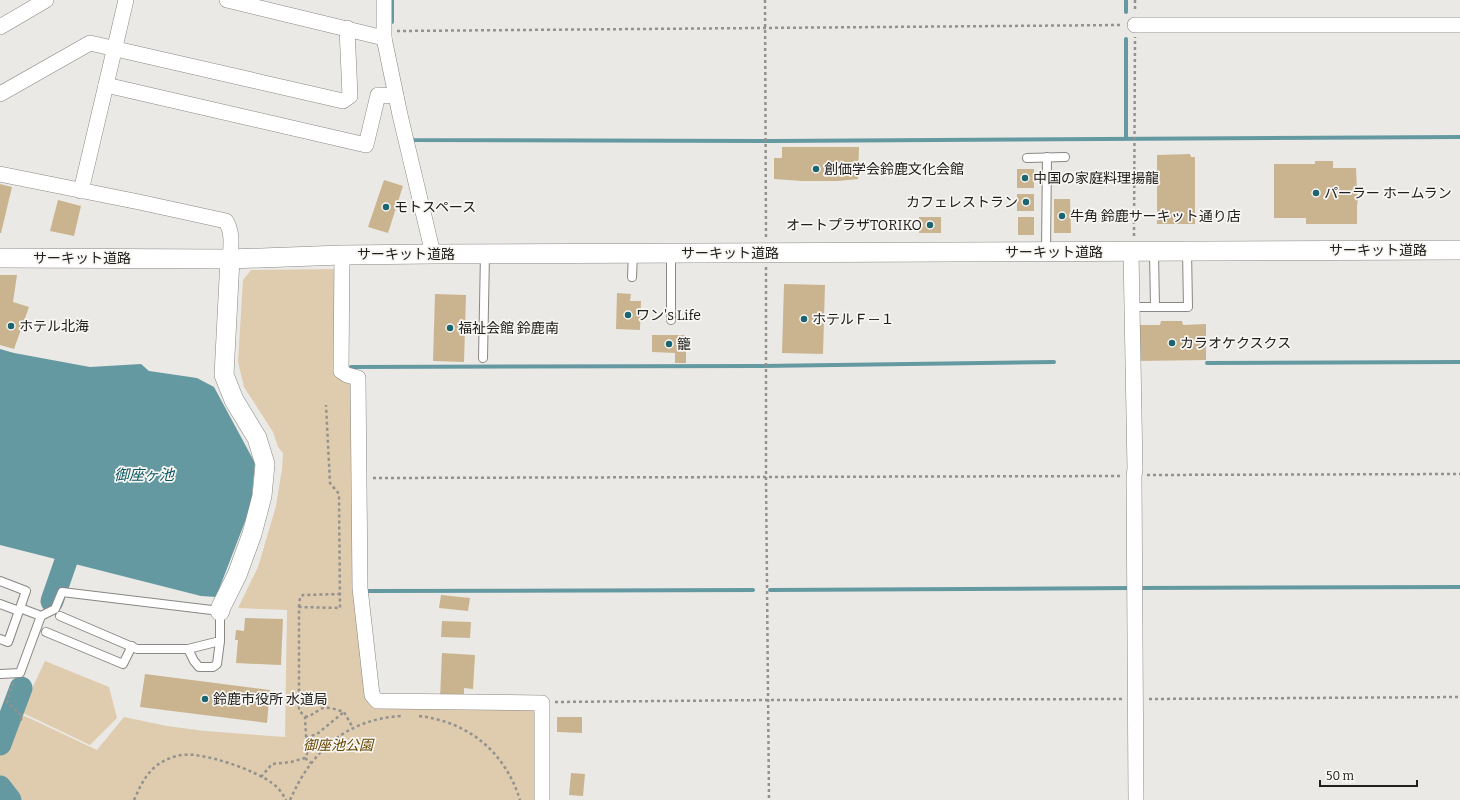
<svg xmlns="http://www.w3.org/2000/svg" width="1460" height="800" font-family="Bitter,'Noto Sans JP',serif">
<style>
.green{fill:#dfccae}
.water{fill:#6599a2}
.lines{fill:none;stroke-linecap:round;stroke-linejoin:round}
.stream{stroke:#6599a2;stroke-width:4}
.river{stroke:#6599a2;stroke-width:23}
.building{fill:#cab48f}
.service-casing{stroke:#898784;stroke-width:10}
.minor-casing{stroke:#898784;stroke-width:16}
.tertiary-casing{stroke:#898784;stroke-width:20}
.path{stroke:#93928f;stroke-width:2.5;stroke-dasharray:3 3;stroke-linecap:butt}
.service{stroke:#fff;stroke-width:8}
.minor{stroke:#fff;stroke-width:15}
.tertiary{stroke:#fff;stroke-width:19}
.poi-dot{fill:#1a6570;stroke:#f8f6f2;stroke-width:1.5}
.labels{text-anchor:middle;stroke-width:3.5;stroke-linejoin:round;paint-order:stroke}
.poi-label{font-size:14px;fill:#21201f;stroke:#f8f6f2;text-anchor:start}
.street-label{font-size:14px;fill:#21201f;stroke:#f8f6f2}
.park-label{font-size:14px;font-style:italic;fill:#654600;stroke:#f8f6f2}
.water-label{font-size:15px;font-style:italic;fill:#095661;stroke:#f8f6f2}
</style>
<rect width="100%" height="100%" fill="#ebe9e5"/>
<g class="green">
<path d="M337,269L350,381L352,385L366,696L532,705L539,713V800H14L0,780V754L16,713L27,717L97,750L124,717L167,726L205,731L285,737L287,610L238,608L258,567L276,506L282,469L283,453L278,447L273,432L244,387L238,362L243,280L251,270Z"/>
<path d="M45,661L109,687L117,718L90,745L21,712Z"/>
</g>
<path class="water" d="M0,349L14,353L90,367L141,364L149,371L197,378L214,387L255,463L251,506L216,597L201,596L0,545Z"/>
<g class="lines">
<g class="stream">
<path d="M392,0V22"/>
<path d="M1126,0V12"/>
<path d="M1126,39V138"/>
<path d="M411,137L412,140L772,141L1460,137"/>
<path d="M1207,363L1460,362"/>
<path d="M351,367L761,366L1054,362"/>
<path d="M1138,588L1460,587"/>
<path d="M770,590L1132,588"/>
<path d="M365,591L753,590"/>
</g>
<g class="river">
<path d="M52,601L66,561"/>
<path d="M0,744L21,688"/>
<path d="M0,787L10,800"/>
</g>
</g>
<g class="building">
<path d="M782,147H859L858,179L838,181H802L774,179V158H782Z"/>
<path d="M1190,154L1191,157H1195V224H1157V155Z"/>
<path d="M1315,161H1333V168H1356L1357,191L1358,199L1357,206V224H1306V218H1274V164H1315Z"/>
<rect x="1017" y="169" width="17" height="19"/>
<path d="M384,180L403,186L388,233L368,227Z"/>
<path d="M0,184L12,187L1,233H0Z"/>
<rect x="1017" y="194" width="17" height="17"/>
<path d="M1054,199H1070L1071,233H1054Z"/>
<path d="M58,200L81,206L74,236L50,231Z"/>
<rect x="919" y="217" width="22" height="16"/>
<rect x="1018" y="217" width="16" height="18"/>
<path d="M0,275H17L13,302L29,307L14,349L0,345Z"/>
<path d="M784,284L825,285L823,354L782,353Z"/>
<path d="M617,293L631,294L630,301H641L640,330L616,329Z"/>
<path d="M435,294L466,295L464,362L433,361Z"/>
<path d="M1161,321H1182L1183,325L1206,324V360L1138,361V325H1160Z"/>
<path d="M652,335H686V363H675V353L652,352Z"/>
<path d="M441,595L470,598L468,611L439,608Z"/>
<path d="M245,618L283,619L281,665L236,663L238,640H235L236,630L244,631Z"/>
<path d="M442,621L471,622L470,638L441,637Z"/>
<path d="M442,653L475,655L473,689L464,688V699L440,698Z"/>
<path d="M145,674L270,690L267,723L140,707Z"/>
<path d="M557,717H582V733L557,732Z"/>
<path d="M571,773L585,774L583,796L569,795Z"/>
</g>
<g class="lines">
<g class="service-casing">
<g id="service">
<path d="M1027,158L1065,157"/>
<path d="M1046,251L1047,157"/>
<path d="M1154,252L1155,307"/>
<path d="M632,277L633,253"/>
<path d="M1139,307H1188L1187,251"/>
<path d="M671,320V253"/>
<path d="M483,358L485,254"/>
<path d="M0,581L26,591L8,642L0,639"/>
<path d="M0,604L19,611"/>
<path d="M20,608L41,616"/>
<path d="M46,632L123,664L132,646"/>
<path d="M188,649L194,661L199,667H213L217,664L220,641"/>
<path d="M0,674L20,673L41,616L55,609L62,592L220,611V641L188,649H137L60,616"/>
</g>
</g>
<g class="minor-casing">
<g id="minor">
<path d="M227,0L384,38"/>
<path d="M384,0V38L400,115L433,254"/>
<path d="M1135,25H1460"/>
<path d="M0,27L46,0"/>
<path d="M106,85L366,145L378,95L396,96"/>
<path d="M0,94L90,43L343,101L350,96L347,28"/>
<path d="M0,174L139,202L226,221C233,233 231,245 230,259"/>
<path d="M81,191L126,0"/>
<path d="M1131,252L1135,469L1134,476L1136,800"/>
<path d="M342,255L341,371L347,375L358,378L360,588L372,695L377,701L542,703V800"/>
</g>
</g>
<g class="tertiary-casing">
<g id="tertiary">
<path d="M0,258L230,259L342,255L433,254L1460,250"/>
<path d="M220,611L221,607L237,575L252,534L262,496L265,464L257,438L234,400L224,375L230,259"/>
</g>
</g>
<g class="path">
<path d="M765,0L766,238"/>
<path d="M1135,0V12"/>
<path d="M397,31L1122,25"/>
<path d="M1134,236L1135,37"/>
<path d="M766,267V477L769,800"/>
<path d="M1147,475L1460,474"/>
<path d="M373,478L1122,476"/>
<path d="M299,607L300,597L303,595L340,594"/>
<path d="M13,683L7,702L22,716L20,723"/>
<path d="M1149,699L1460,697"/>
<path d="M555,702L769,700L1122,699"/>
<path d="M419,716C469,722 505,752 520,800"/>
<path d="M305,717C311,716 314,713 319,710C326,705 337,710 344,712L353,728"/>
<path d="M306,738L317,734L344,712"/>
<path d="M305,758L311,763"/>
<path d="M261,777L272,764L291,762L305,758L307,754L305,717L299,710V607L340,608L339,494L330,483L326,405"/>
<path d="M134,800C142,782 149,767 168,759C176,755 186,754 195,755C218,758 254,770 272,783C278,787 283,794 286,800"/>
<path d="M290,800C312,750 347,719 402,716"/>
</g>
<use href="#service" class="service"/>
<use href="#minor" class="minor"/>
<use href="#tertiary" class="tertiary"/>
</g>
<g class="poi-dot">
<circle cx="816" cy="169" r="4"/>
<circle cx="1025" cy="178" r="4"/>
<circle cx="1316" cy="193" r="4"/>
<circle cx="1026" cy="202" r="4"/>
<circle cx="386" cy="207" r="4"/>
<circle cx="1062" cy="216" r="4"/>
<circle cx="930" cy="225" r="4"/>
<circle cx="628" cy="315" r="4"/>
<circle cx="804" cy="319" r="4"/>
<circle cx="11" cy="326" r="4"/>
<circle cx="450" cy="328" r="4"/>
<circle cx="1172" cy="343" r="4"/>
<circle cx="669" cy="344" r="4"/>
<circle cx="205" cy="699" r="4"/>
</g>
<g class="labels">
<g class="poi-label">
<text x="824" y="174">創価学会鈴鹿文化会館</text>
<text x="1033" y="183">中国の家庭料理揚龍</text>
<text x="1324" y="198">パーラー ホームラン</text>
<text x="1018" y="207" text-anchor="end">カフェレストラン</text>
<text x="394" y="212">モトスペース</text>
<text x="1070" y="221">牛角 鈴鹿サーキット通り店</text>
<text x="922" y="230" text-anchor="end">オートプラザTORIKO</text>
<text x="636" y="320">ワン's Life</text>
<text x="812" y="324">ホテルＦ―１</text>
<text x="19" y="331">ホテル北海</text>
<text x="458" y="333">福祉会館 鈴鹿南</text>
<text x="1180" y="348">カラオケクスクス</text>
<text x="677" y="349">籠</text>
<text x="213" y="704">鈴鹿市役所 水道局</text>
</g>
<g class="street-label">
<text x="1378" y="255">サーキット道路</text>
<text x="1054" y="257">サーキット道路</text>
<text x="730" y="258">サーキット道路</text>
<text x="406" y="259">サーキット道路</text>
<text x="82" y="263">サーキット道路</text>
</g>
<g class="park-label">
<text x="338" y="750">御座池公園</text>
</g>
<g class="water-label">
<text x="144" y="480">御座ヶ池</text>
</g>
</g>
<path d="M1320 780v6h97v-6" fill="none" stroke="#21201f" stroke-width="2"/>
<text x="1326" y="780" font-size="12" fill="#21201f" stroke="#f8f6f2" stroke-width="3" paint-order="stroke">50 m</text>
</svg>
